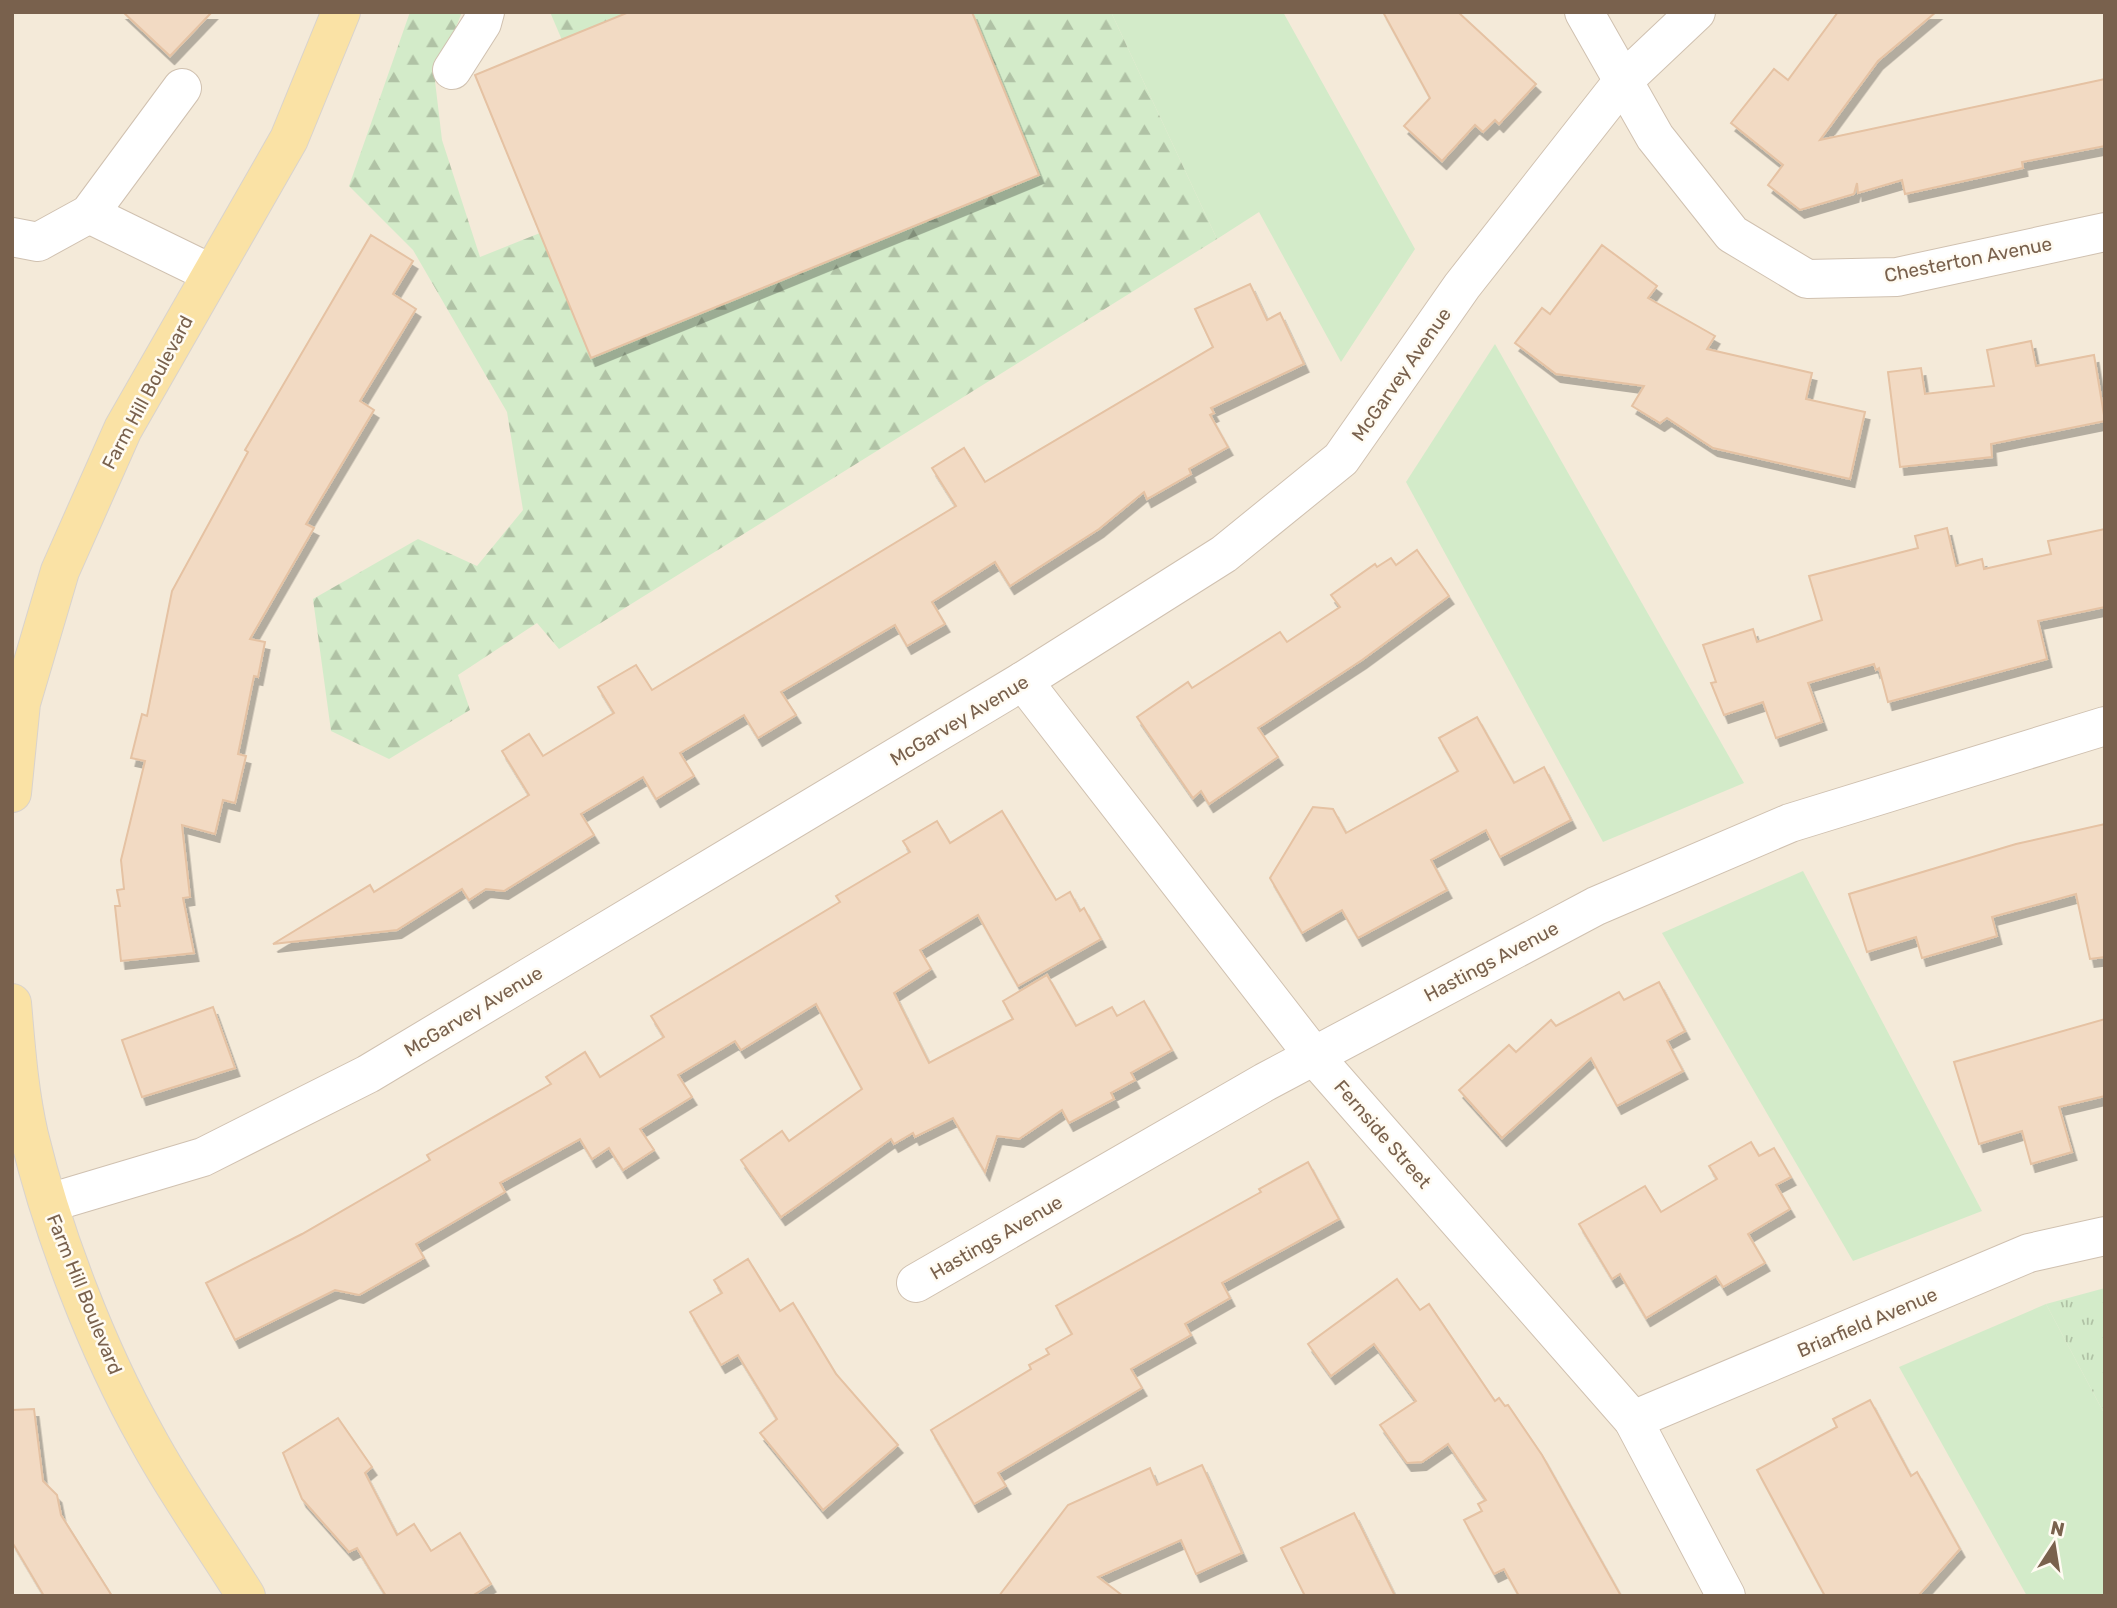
<svg xmlns="http://www.w3.org/2000/svg" width="2117" height="1608" font-family="Rubik,sans-serif">
<style>
.residential{fill:#f4ead9}
.green{fill:#d3ebc9}
.forest{fill:url(#forest-firs)}
.park{fill:url(#park-tufts)}
.building{fill:#f2dac3;stroke:#e5c2a3;stroke-width:2;filter:url(#shadow)}
.lines{fill:none;stroke-linecap:round;stroke-linejoin:round}
.minor-casing{stroke:#d0c1b0;stroke-width:40}
.major-casing{stroke:#d9d3cd;stroke-width:40}
.minor{stroke:#fff;stroke-width:38}
.major{stroke:#fae2a5;stroke-width:38}
.labels{text-anchor:middle;stroke-width:5;stroke-linejoin:round;paint-order:stroke}
.street-label{font-size:19px;fill:#79614d;stroke:#fffbf2}
</style>
<defs>
<pattern id="forest-firs" width="22" height="20" patternUnits="userSpaceOnUse" patternTransform="scale(1.75)"><rect width="22" height="20" fill="#d3ebc9"/><path d="M5 1l3.5 6h-7zM16 11l3.5 6h-7z" fill="#b0c2a5"/></pattern>
<pattern id="park-tufts" width="24" height="20" patternUnits="userSpaceOnUse" patternTransform="scale(1.75)"><rect width="24" height="20" fill="#d3ebc9"/><path d="M3 7l-1-3M5 7V3M7 7l1-3M15 17l-1-3M17 17v-4M19 17l1-3" fill="none" stroke="#b0c2a5"/></pattern>
<filter id="shadow"><feDropShadow dx="4.5" dy="8" stdDeviation="0" flood-color="#0004"/></filter>
</defs>
<rect width="100%" height="100%" fill="#fdf7eb"/>
<rect class="residential" x="12" y="12" width="2093" height="1584"/>
<g class="green">
<path d="M1111,12H1283L1415,249L1341,362L1259,212L1217,239Z"/>
<path d="M1495,344L1744,783L1603,842L1406,482Z"/>
<path d="M1803,871L1982,1211L1853,1261L1662,933Z"/>
<path d="M2046,1304L2105,1415V1596H2027L1899,1367Z"/>
</g>
<g class="forest">
<path d="M410,12H462L435,81L442,140L480,257L540,233L592,358L1039,176L972,12H1111L1217,239L559,649L537,623L458,675L470,710L389,759L331,731L313,599L418,539L477,566L523,510L507,412L413,250L349,186Z"/>
<path d="M550,12H629L562,40Z"/>
</g>
<path class="park" d="M2105,1288V1415L2046,1304Z"/>
<g class="building">
<path d="M123,12H212L170,56Z"/>
<path d="M629,12H972L1039,175L591,358L475,75Z"/>
<path d="M1383,12H1458L1536,84L1499,124L1495,120L1483,132L1475,125L1442,161L1404,126L1430,98Z"/>
<path d="M1838,12H1936L1878,61L1820,140L2105,79V146L2022,162L2023,168L1905,194L1902,180L1858,193L1857,183L1854,194L1800,210L1768,185L1783,165L1731,123L1774,69L1788,80Z"/>
<path d="M371,235L413,261L393,294L416,309L360,401L374,410L306,524L314,528L250,639L265,642L258,677L254,676L238,754L246,756L235,803L223,800L215,834L182,825L190,897L183,898L194,953L121,961L115,906H120L117,890L124,889L121,860L145,761L131,758L142,714L147,716L172,591L248,452L245,450Z"/>
<path d="M1602,245L1657,286L1648,298L1715,336L1707,349L1812,373L1806,399L1865,412L1850,479L1713,448L1667,418L1660,423L1632,406L1644,386L1556,374L1515,343L1542,308L1550,314Z"/>
<path d="M1250,284L1267,320L1280,313L1304,364L1211,408L1214,413L1210,415L1228,447L1189,469L1191,474L1147,499L1144,492L1099,529L1010,586L995,562L932,602L945,624L907,646L895,625L781,692L796,715L758,738L744,715L680,753L694,776L656,799L643,777L581,814L594,835L504,891L486,889L469,900L462,889L397,930L273,944L370,885L374,892L529,795L502,751L529,734L543,756L614,713L598,687L636,665L652,690L956,506L932,468L964,448L985,482L1213,347L1195,309Z"/>
<path d="M2031,341L2036,366L2094,355L2105,421L1991,444L1992,457L1900,467L1888,372L1921,368L1925,394L1994,386L1987,350Z"/>
<path d="M1947,528L1956,566L1982,559L1984,569L2051,554L2048,541L2105,529V607L2038,621L2047,659L1888,702L1879,668L1876,670L1874,664L1808,683L1822,722L1776,738L1763,702L1724,715L1711,683L1716,682L1703,645L1753,629L1757,642L1822,620L1809,576L1918,548L1915,536Z"/>
<path d="M1417,550L1449,596L1362,660L1258,728L1278,757L1209,804L1201,791L1193,798L1137,717L1188,682L1192,688L1280,632L1287,642L1340,607L1331,595L1375,564L1377,567L1391,558L1396,565Z"/>
<path d="M1477,717L1514,783L1544,767L1571,820L1500,857L1486,830L1431,860L1447,890L1358,938L1342,910L1302,933L1270,878L1313,807L1333,809L1346,833L1458,771L1439,738Z"/>
<path d="M1002,811L1056,900L1070,892L1080,911L1084,908L1101,939L1018,986L978,915L920,950L931,969L894,993L929,1063L1013,1019L1003,1001L1047,975L1076,1026L1112,1007L1117,1016L1144,1001L1172,1050L1131,1073L1135,1080L1111,1093L1114,1099L1069,1123L1062,1110L1019,1139L997,1136L985,1172L953,1118L915,1137L913,1133L894,1144L891,1139L781,1217L741,1160L782,1131L789,1141L862,1089L816,1004L741,1050L735,1041L678,1075L692,1097L640,1129L654,1150L623,1170L609,1148L592,1159L580,1139L500,1183L505,1192L416,1244L424,1258L359,1295L335,1290L235,1340L206,1283L302,1234L430,1160L427,1155L551,1084L546,1077L585,1052L600,1077L664,1037L651,1016L840,902L836,896L910,852L903,841L937,821L950,843Z"/>
<path d="M2105,824V957L2090,959L2076,894L1992,917L1997,936L1922,958L1916,937L1867,952L1849,894L2016,844Z"/>
<path d="M1659,982L1685,1031L1667,1041L1683,1071L1617,1106L1591,1058L1502,1138L1459,1090L1509,1045L1516,1052L1551,1020L1556,1026L1619,992L1624,1000Z"/>
<path d="M213,1007L235,1068L142,1097L122,1040Z"/>
<path d="M2105,1019V1096L2059,1107L2072,1152L2031,1164L2022,1131L1979,1144L1954,1062Z"/>
<path d="M1751,1142L1759,1156L1774,1148L1791,1177L1776,1185L1790,1209L1748,1234L1765,1263L1723,1287L1716,1276L1646,1318L1620,1274L1612,1279L1579,1224L1645,1186L1661,1212L1717,1179L1709,1166Z"/>
<path d="M1308,1162L1339,1219L1222,1283L1230,1298L1185,1324L1191,1335L1131,1369L1142,1388L998,1473L1006,1486L974,1504L931,1430L1031,1369L1029,1365L1049,1354L1046,1349L1072,1334L1056,1306L1261,1192L1259,1189Z"/>
<path d="M748,1259L780,1311L793,1303L836,1374L898,1445L823,1510L760,1433L777,1419L738,1355L721,1365L690,1312L722,1293L714,1280Z"/>
<path d="M1397,1279L1420,1310L1429,1304L1495,1401L1499,1398L1505,1406L1508,1405L1542,1455L1621,1596H1519L1504,1569L1494,1574L1464,1520L1482,1511L1478,1504L1486,1500L1448,1444L1422,1462L1407,1463L1380,1425L1416,1401L1374,1344L1331,1376L1308,1344Z"/>
<path d="M1870,1400L1911,1476L1917,1472L1960,1549L1918,1596H1825L1757,1470L1837,1427L1833,1419Z"/>
<path d="M34,1409L43,1481L57,1495L61,1515L112,1596H44L12,1542V1410Z"/>
<path d="M338,1418L372,1467L365,1473L397,1535L414,1524L431,1551L460,1533L491,1584L472,1596H386L357,1548L349,1552L302,1499L283,1453Z"/>
<path d="M1202,1465L1242,1553L1196,1574L1181,1540L1098,1577L1123,1596H999L1068,1505L1150,1468L1157,1485Z"/>
<path d="M1354,1513L1395,1596H1305L1281,1548Z"/>
</g>
<g class="lines">
<g class="minor-casing">
<g id="minor">
<path d="M1584,12L1655,137L1732,234L1807,279L1897,277L2105,232"/>
<path d="M452,70L482,23L485,12"/>
<path d="M89,214L210,273"/>
<path d="M12,237L38,242L89,214L182,88"/>
<path d="M1023,681L1314,1056L1633,1420L1726,1596"/>
<path d="M49,1203L203,1157L368,1074L1023,681L1224,554L1341,459L1462,286L1623,81L1696,12"/>
<path d="M916,1283L1265,1082L1596,906L1790,823L2105,726"/>
<path d="M1633,1420L2029,1253L2105,1236"/>
</g>
</g>
<g class="major-casing">
<g id="major">
<path d="M12,793L21,703L60,571L123,429L289,139L341,12"/>
<path d="M12,1003C16,1048 19,1092 29,1135C53,1234 97,1349 147,1438C176,1492 213,1543 246,1596"/>
</g>
</g>
<use href="#minor" class="minor"/>
<use href="#major" class="major"/>
</g>
<g class="labels">
<g class="street-label">
<text transform="translate(1968 259) rotate(-11)" y="7">Chesterton Avenue</text>
<text transform="translate(1401 374) rotate(-55)" y="7">McGarvey Avenue</text>
<text transform="translate(147 392) rotate(-62)" y="7">Farm Hill Boulevard</text>
<text transform="translate(959 720) rotate(-31)" y="7">McGarvey Avenue</text>
<text transform="translate(1491 961) rotate(-28)" y="7">Hastings Avenue</text>
<text transform="translate(473 1011) rotate(-31)" y="7">McGarvey Avenue</text>
<text transform="translate(1383 1134) rotate(49)" y="7">Fernside Street</text>
<text transform="translate(996 1237) rotate(-30)" y="7">Hastings Avenue</text>
<text transform="translate(85 1294) rotate(68)" y="7">Farm Hill Boulevard</text>
<text transform="translate(1867 1322) rotate(-23)" y="7">Briarfield Avenue</text>
</g>
</g>
<rect width="2117" height="1608" fill="none" stroke="#79614d" stroke-width="28"/>
<g transform="translate(2054 1545) rotate(12)" stroke="#fffbf2" stroke-width="5" paint-order="stroke">
<path d="M0-5L12 26L0 18L-12 26Z" fill="#79614d"/>
<text y="-10" font-size="19" font-weight="bold" text-anchor="middle" fill="#79614d">N</text>
</g>
</svg>
